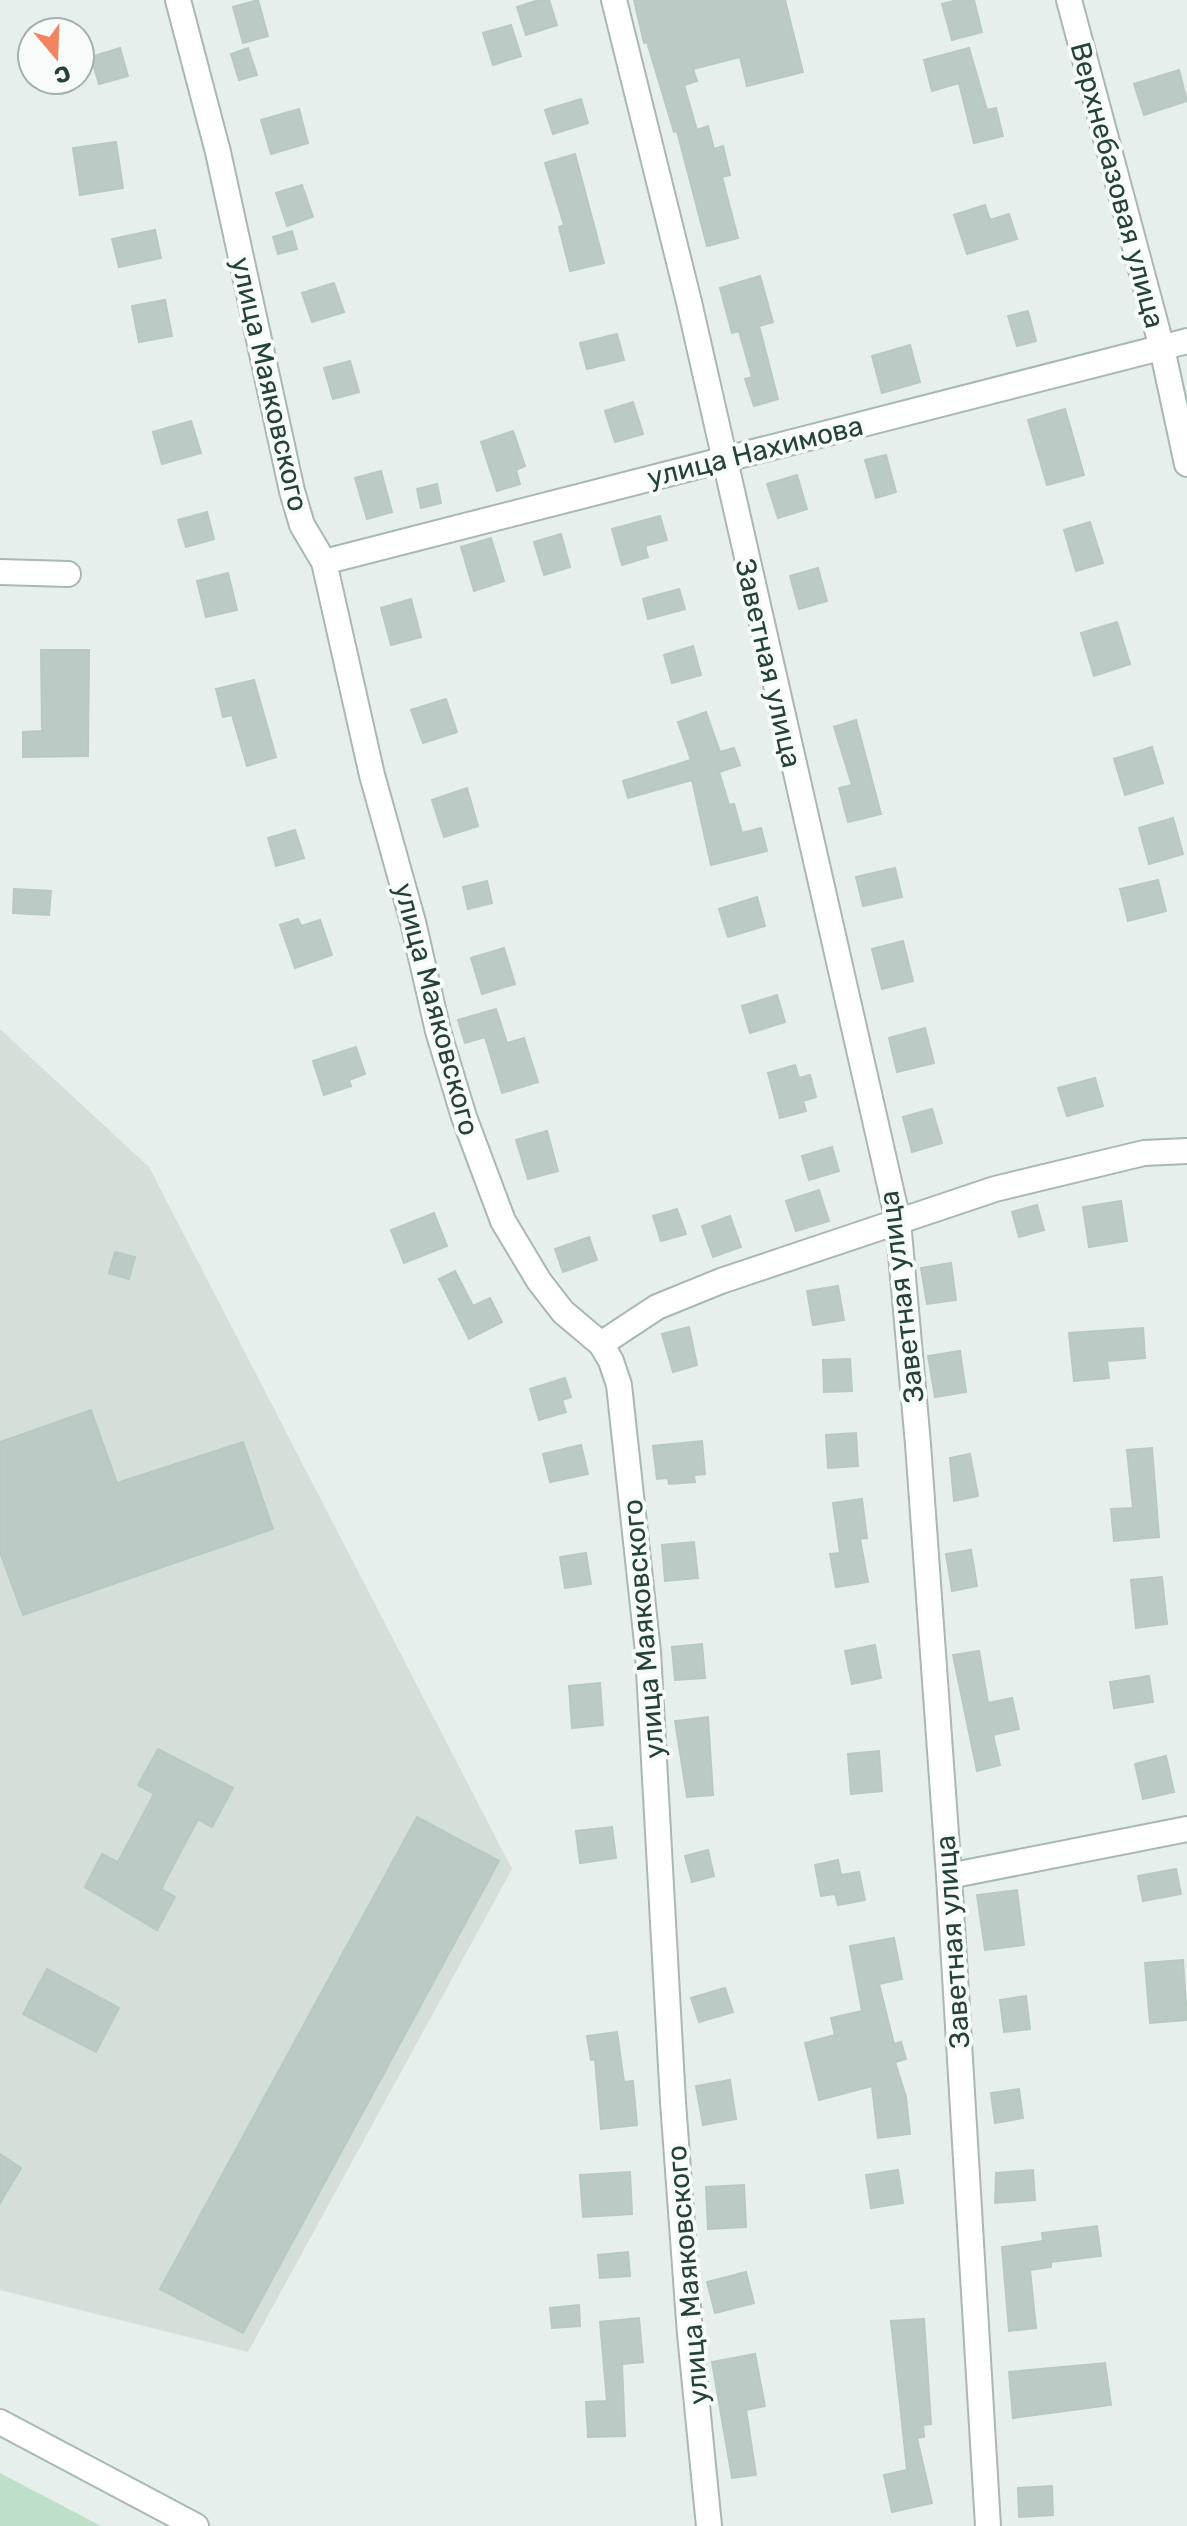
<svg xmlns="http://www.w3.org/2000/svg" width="1187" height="2526" font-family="Rubik,sans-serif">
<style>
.built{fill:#d4dfda}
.green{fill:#bfe0c8}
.building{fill:#bbcac4;stroke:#b8c9c2;stroke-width:2}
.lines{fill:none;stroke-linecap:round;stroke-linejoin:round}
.minor-casing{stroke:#a8b8b2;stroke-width:28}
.minor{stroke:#fff;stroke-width:24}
.labels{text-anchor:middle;stroke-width:8;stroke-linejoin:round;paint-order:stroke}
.street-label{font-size:28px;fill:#24423a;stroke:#f7fbf9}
</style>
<rect width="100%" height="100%" fill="#e6efeb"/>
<path class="built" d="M0,1029L149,1167L512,1869L248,2352L0,2290Z"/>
<path class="green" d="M0,2473L101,2526H0Z"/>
<g class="building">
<path d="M258,0L268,36L243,43L233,7Z"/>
<path d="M539,0H549L557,25L526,35L517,7Z"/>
<path d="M634,0H785L803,72L747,86L740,57L693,69L697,81L684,85L697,130L708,126L714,149L723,146L730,175L722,177L738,238L707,246L677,131L674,132L647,42L644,43Z"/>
<path d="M958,0H974L982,32L952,40L942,4Z"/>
<path d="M511,25L521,56L493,65L483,33Z"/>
<path d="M120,48L128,76L99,84L91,57Z"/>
<path d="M248,48L257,75L239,80L231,54Z"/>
<path d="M969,48L987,110L996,108L1003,136L974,143L959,83L932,91L924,60Z"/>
<path d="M1179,70L1187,101L1144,115L1134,84Z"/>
<path d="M581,99L588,123L553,134L545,110Z"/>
<path d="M299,109L308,143L271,154L261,120Z"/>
<path d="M116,142L123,188L80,195L73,148Z"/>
<path d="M575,154L604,263L570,271L559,227L564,225L545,163Z"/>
<path d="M302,185L313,217L287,226L276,193Z"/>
<path d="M985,205L990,220L1009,214L1017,239L967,254L954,215Z"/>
<path d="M155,230L161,258L119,267L112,239Z"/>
<path d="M292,231L297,249L278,254L273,237Z"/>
<path d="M760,276L773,322L759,326L778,399L754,406L745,379L752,377L739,331L732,333L720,288Z"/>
<path d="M334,283L344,312L312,322L302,293Z"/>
<path d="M165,300L172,336L139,342L132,306Z"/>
<path d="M1028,311L1036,341L1017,346L1008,316Z"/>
<path d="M617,334L624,360L587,369L580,343Z"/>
<path d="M910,345L920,382L882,393L872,356Z"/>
<path d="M350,361L359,392L333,399L324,368Z"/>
<path d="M633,402L643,434L615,442L605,411Z"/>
<path d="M1065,409L1084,475L1047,485L1028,420Z"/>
<path d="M191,421L201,453L162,464L153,432Z"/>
<path d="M513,431L525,466L516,470L520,484L497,491L481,442Z"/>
<path d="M886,455L896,492L876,498L865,460Z"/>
<path d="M381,471L392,512L367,519L355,478Z"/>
<path d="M797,475L807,509L778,518L767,484Z"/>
<path d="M437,484L441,503L421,508L417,489Z"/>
<path d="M207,512L214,539L186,547L178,520Z"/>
<path d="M660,516L667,540L645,546L648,557L622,565L612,529Z"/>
<path d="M1090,522L1103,563L1076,571L1064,530Z"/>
<path d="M561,534L570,567L544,575L534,542Z"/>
<path d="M491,538L504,581L474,591L461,547Z"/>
<path d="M818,568L827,601L799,609L790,576Z"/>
<path d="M228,573L237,610L206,617L197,581Z"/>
<path d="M679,589L685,609L648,619L643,599Z"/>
<path d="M411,599L421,637L391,645L381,608Z"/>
<path d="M1117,622L1130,664L1094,676L1081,633Z"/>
<path d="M693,646L701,675L672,683L664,655Z"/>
<path d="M41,650H89L88,756L23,757V732L42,731Z"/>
<path d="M254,680L276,757L247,766L232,715L223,717L216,689Z"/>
<path d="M446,699L457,732L423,743L411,710Z"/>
<path d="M706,712L720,752L734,748L740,765L719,772L729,805L734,804L742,833L761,828L767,851L711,865L692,780L628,798L623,781L691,760L678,722Z"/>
<path d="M856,720L881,814L848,822L839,788L852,785L834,727Z"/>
<path d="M1152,747L1163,783L1125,795L1114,759Z"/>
<path d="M467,788L478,826L444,837L432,800Z"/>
<path d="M1173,818L1183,854L1149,864L1139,828Z"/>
<path d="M295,830L304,858L276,866L268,838Z"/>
<path d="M895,868L902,897L863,906L856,877Z"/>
<path d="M1158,880L1166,911L1128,921L1120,889Z"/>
<path d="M487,881L492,903L468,909L463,887Z"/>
<path d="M14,889L51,891L49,915L13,913Z"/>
<path d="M757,897L765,926L728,937L719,909Z"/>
<path d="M298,919L301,926L320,920L332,955L295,968L280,925Z"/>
<path d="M903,941L913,981L882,989L872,949Z"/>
<path d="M504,948L515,984L482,994L471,958Z"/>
<path d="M777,995L785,1022L750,1033L742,1006Z"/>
<path d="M496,1009L507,1043L524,1038L538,1082L502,1093L485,1037L465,1043L458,1020Z"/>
<path d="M925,1028L934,1063L897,1072L889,1038Z"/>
<path d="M356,1047L365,1074L349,1080L351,1086L324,1095L313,1061Z"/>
<path d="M795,1065L799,1078L810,1075L816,1097L803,1101L806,1111L780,1118L768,1073Z"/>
<path d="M1095,1078L1103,1106L1067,1116L1058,1088Z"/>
<path d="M932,1109L942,1143L912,1152L903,1117Z"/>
<path d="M547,1131L558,1171L528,1179L516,1140Z"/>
<path d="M832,1147L839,1171L809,1180L802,1156Z"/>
<path d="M819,1190L829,1221L796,1231L786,1201Z"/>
<path d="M1121,1201L1127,1241L1089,1247L1083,1207Z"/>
<path d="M1037,1205L1044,1230L1019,1237L1012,1212Z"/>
<path d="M677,1209L686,1234L661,1241L653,1216Z"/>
<path d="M434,1213L447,1246L404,1263L391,1230Z"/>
<path d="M730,1216L741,1247L713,1257L702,1226Z"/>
<path d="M589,1237L597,1260L563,1272L555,1249Z"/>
<path d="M115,1252L135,1257L129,1279L109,1273Z"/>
<path d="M951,1263L956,1300L927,1304L921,1268Z"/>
<path d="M455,1271L473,1306L490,1298L502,1322L469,1339L439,1279Z"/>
<path d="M838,1286L844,1320L813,1325L807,1291Z"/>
<path d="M689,1327L697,1365L673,1372L662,1334Z"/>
<path d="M1143,1328L1145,1358L1107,1361L1109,1378L1074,1381L1069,1333Z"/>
<path d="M960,1351L966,1392L935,1397L928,1356Z"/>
<path d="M850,1359L852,1391L824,1392L823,1360Z"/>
<path d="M565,1378L571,1397L562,1400L566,1412L539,1420L530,1389Z"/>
<path d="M91,1410L117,1483L243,1442L273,1529L23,1615L0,1552V1442Z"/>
<path d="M856,1433L858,1466L828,1468L826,1435Z"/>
<path d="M702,1441L705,1474L694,1475L695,1482L669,1484L668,1478L657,1479L653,1446Z"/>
<path d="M581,1445L588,1474L550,1482L543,1454Z"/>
<path d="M1152,1448L1159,1537L1114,1541L1111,1509L1133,1508L1127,1450Z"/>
<path d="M970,1454L978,1496L954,1501L950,1458Z"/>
<path d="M862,1499L867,1538L860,1539L868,1582L836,1587L830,1554L840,1553L833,1503Z"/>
<path d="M694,1542L698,1578L665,1581L662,1545Z"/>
<path d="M971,1550L977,1586L952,1591L946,1554Z"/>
<path d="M586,1553L591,1584L565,1588L560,1557Z"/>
<path d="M1162,1577L1167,1624L1136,1628L1131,1580Z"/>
<path d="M702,1644L705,1678L675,1680L672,1647Z"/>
<path d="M875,1645L881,1678L852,1684L845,1651Z"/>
<path d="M979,1651L988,1703L1012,1698L1019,1729L993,1735L1000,1765L977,1771L953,1655Z"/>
<path d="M1149,1676L1153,1702L1114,1708L1110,1682Z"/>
<path d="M600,1683L603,1725L572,1728L569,1686Z"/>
<path d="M708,1717L713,1795L687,1797L675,1721Z"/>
<path d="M158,1749L233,1788L212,1827L198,1819L161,1889L175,1897L157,1930L85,1887L102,1854L118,1862L154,1794L138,1785Z"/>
<path d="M879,1751L882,1791L851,1794L848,1754Z"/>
<path d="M1166,1756L1174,1792L1143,1799L1135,1764Z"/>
<path d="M417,1817L499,1861L243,2333L160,2289Z"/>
<path d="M612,1827L616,1858L580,1863L576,1831Z"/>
<path d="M708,1850L714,1876L692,1882L685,1856Z"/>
<path d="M838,1860L841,1875L859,1872L865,1900L838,1905L835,1894L821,1896L815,1865Z"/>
<path d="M1176,1869L1181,1894L1143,1901L1138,1876Z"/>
<path d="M1017,1890L1024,1945L985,1950L977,1895Z"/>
<path d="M894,1938L902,1979L879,1984L894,2044L901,2042L906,2059L895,2062L906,2097L910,2134L878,2138L872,2086L819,2100L805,2043L835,2035L831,2018L862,2011L850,1946Z"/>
<path d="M1183,1960L1187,2020L1150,2023L1145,1963Z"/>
<path d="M47,1969L119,2008L96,2052L23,2014Z"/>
<path d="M725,1988L733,2012L699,2022L691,1998Z"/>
<path d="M1026,1996L1030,2029L1004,2032L1000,2000Z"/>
<path d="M617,2032L624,2082L633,2081L637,2125L601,2129L595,2059L591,2060L587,2036Z"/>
<path d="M730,2080L736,2119L703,2125L696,2086Z"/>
<path d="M1019,2089L1023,2118L995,2123L991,2093Z"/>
<path d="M0,2154L21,2168L0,2203Z"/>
<path d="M898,2170L903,2203L871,2208L866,2175Z"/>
<path d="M1033,2170L1035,2200L995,2203L996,2173Z"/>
<path d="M630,2172L632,2214L583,2217L580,2175Z"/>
<path d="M744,2185L746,2227L708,2229L706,2187Z"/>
<path d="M1097,2226L1101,2256L1051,2262V2267L1030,2270L1036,2328L1009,2331L1002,2247L1043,2241L1042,2233Z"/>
<path d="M628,2252L630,2276L600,2278L598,2255Z"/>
<path d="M746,2272L754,2303L715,2313L707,2282Z"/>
<path d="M579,2305L580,2326L552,2328L550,2308Z"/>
<path d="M639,2318L643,2362L622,2364L625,2436L588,2437L586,2402L607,2401L600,2322Z"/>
<path d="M924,2319L931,2424L923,2425L924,2437L917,2438L932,2503L892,2512L884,2475L907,2470L891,2321Z"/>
<path d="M755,2354L765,2406L746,2410L756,2475L732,2478L712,2362Z"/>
<path d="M1105,2363L1111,2405L1013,2418L1009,2372Z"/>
<path d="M1052,2486L1053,2515L1019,2517L1018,2488Z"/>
</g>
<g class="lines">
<g class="minor-casing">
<g id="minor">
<path d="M178,0L218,152L292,491L302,525L324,562L372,775L413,922L438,1031L464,1117L503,1221L539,1281L563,1312L601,1344L611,1361L619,1385L648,1652L673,2102L690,2334L709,2526"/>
<path d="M614,0L689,302L898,1221L918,1444L949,1876L988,2526"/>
<path d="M1069,0L1162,348L1187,464"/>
<path d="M324,562L1187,341"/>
<path d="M0,572L68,574"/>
<path d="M601,1344L657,1307L721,1281L995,1189L1144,1153L1187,1151"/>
<path d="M949,1876L1187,1829"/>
<path d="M0,2422L196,2526"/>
</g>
</g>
<use href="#minor" class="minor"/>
</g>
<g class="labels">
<g class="street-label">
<text transform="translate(1118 185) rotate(75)" y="10">Верхнебазовая улица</text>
<text transform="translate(270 384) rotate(77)" y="10">улица Маяковского</text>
<text transform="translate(755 451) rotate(-14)" y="10">улица Нахимова</text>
<text transform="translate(769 663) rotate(77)" y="10">Заветная улица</text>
<text transform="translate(437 1009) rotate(75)" y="10">улица Маяковского</text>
<text transform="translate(901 1297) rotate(-97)" y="10">Заветная улица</text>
<text transform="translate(643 1629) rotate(-95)" y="10">улица Маяковского</text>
<text transform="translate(952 1942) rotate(-94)" y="10">Заветная улица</text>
<text transform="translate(687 2275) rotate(-95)" y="10">улица Маяковского</text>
</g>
</g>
<g transform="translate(56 56) rotate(161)"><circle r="38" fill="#f7fbf9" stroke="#a3b1ad" stroke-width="2"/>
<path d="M0-6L14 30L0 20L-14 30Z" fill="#f4845f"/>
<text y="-12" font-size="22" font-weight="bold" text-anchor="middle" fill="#24423a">С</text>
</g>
</svg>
